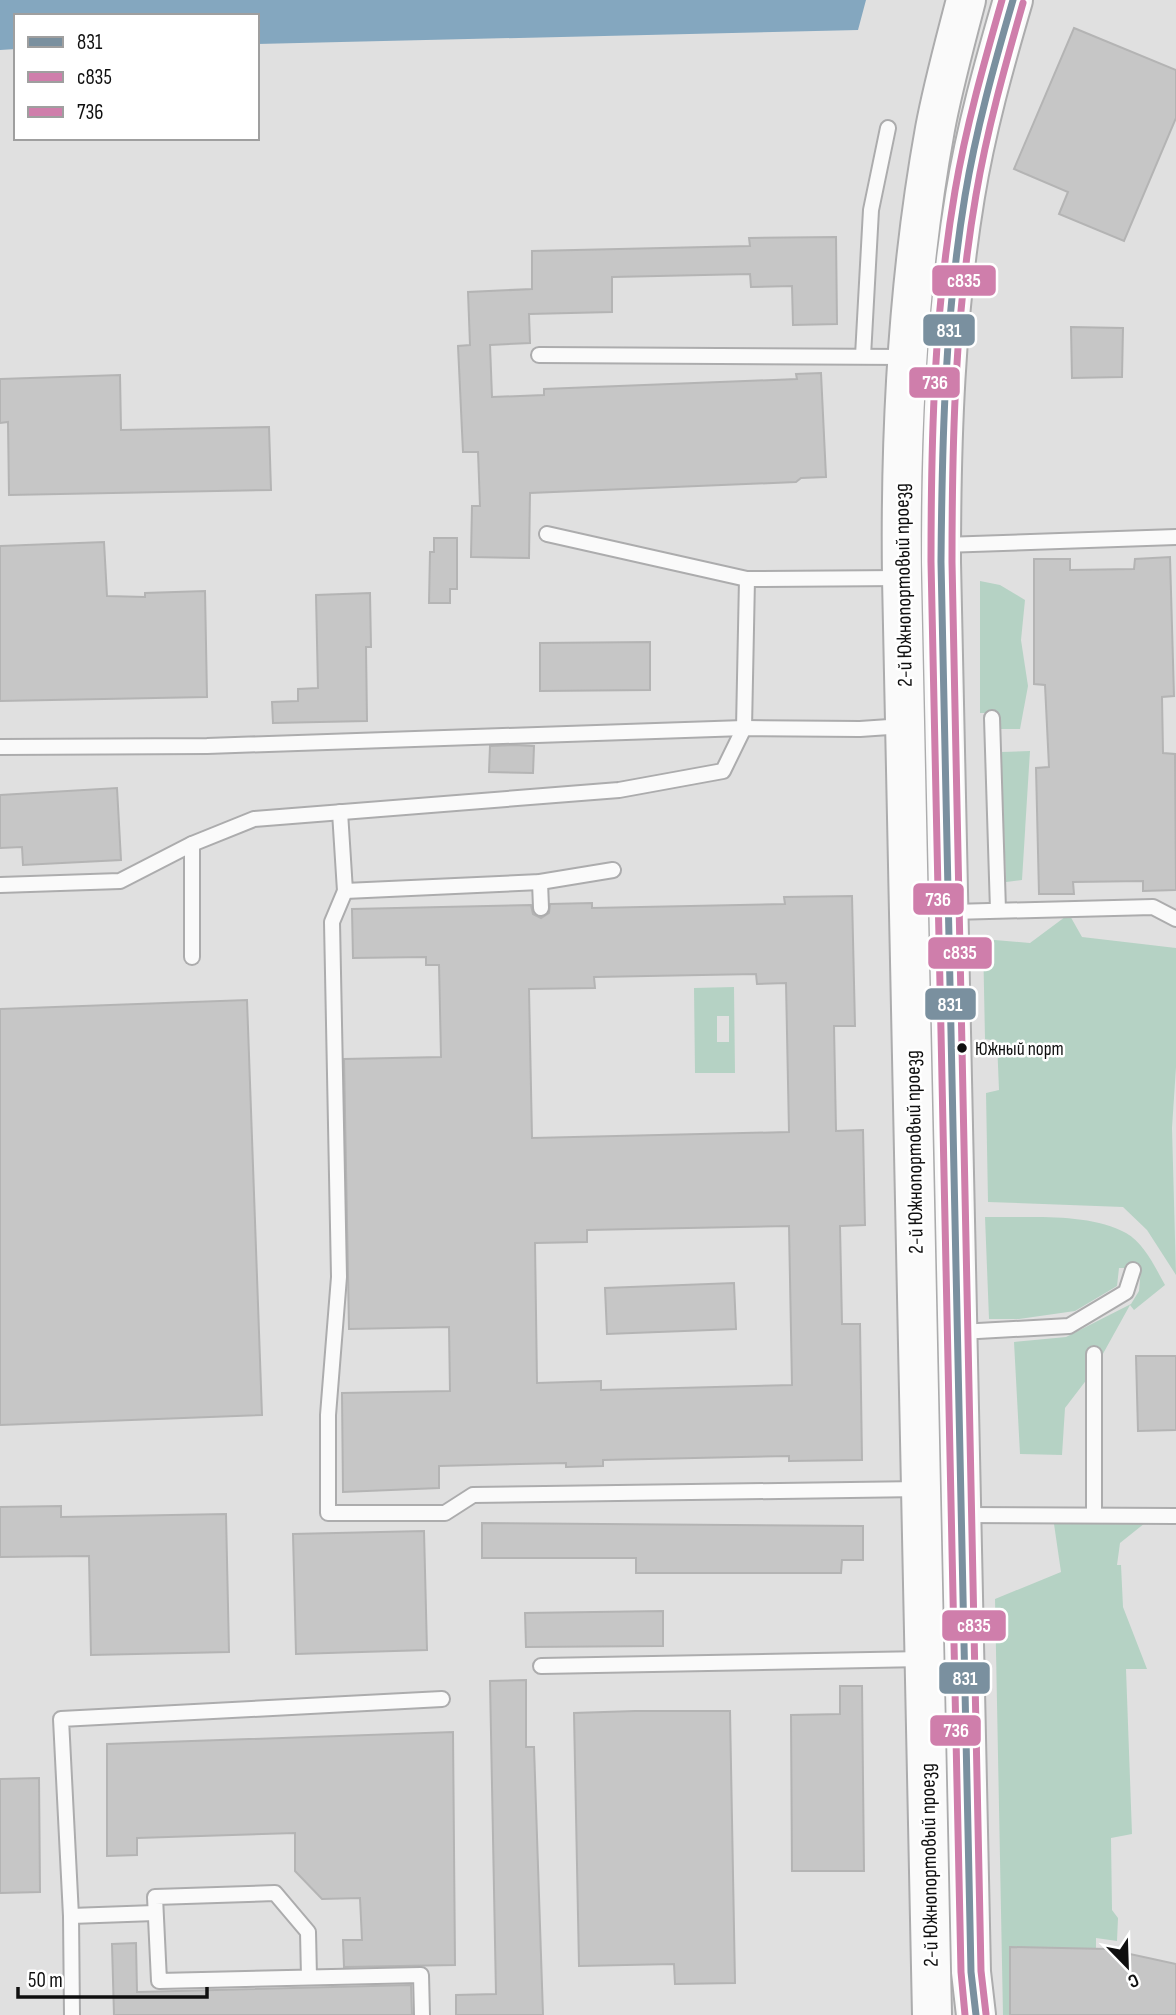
<svg xmlns="http://www.w3.org/2000/svg" width="1176" height="2015" font-family="'Sofia Sans Condensed',sans-serif">
<style>
.green{fill:#b5d2c4;fill-rule:evenodd}
.water{fill:#84a7bf}
.building{fill:#c6c6c6;stroke:#b4b4b4;stroke-width:2;fill-rule:evenodd}
.lines{fill:none;stroke-linecap:round;stroke-linejoin:round}
.service-casing{stroke:#acacad;stroke-width:18}
.secondary-casing{stroke:#acacad;stroke-width:42}
.service{stroke:#fafafa;stroke-width:14}
.secondary{stroke:#fafafa;stroke-width:38}
.bus-1-casing{stroke:#fff;stroke-width:12}
.bus-2-casing{stroke:#fff;stroke-width:12}
.bus-3-casing{stroke:#fff;stroke-width:12}
.bus-1{stroke:#7a909f;stroke-width:7}
.bus-2{stroke:#cf7eab;stroke-width:7}
.bus-3{stroke:#cf7eab;stroke-width:7}
.bus-dot{fill:#0f0f0f;stroke:#fff;stroke-width:2.5}
.labels{text-anchor:middle;stroke-width:5;stroke-linejoin:round;paint-order:stroke}
.bus-label{font-size:19px;fill:#0f0f0f;stroke:#fff;text-anchor:start}
.street-label{font-size:21px;fill:#0f0f0f;stroke:#fff}
.line-badge{stroke:#fff;stroke-width:2.5}
.badge-label{font-size:19px;text-anchor:middle;font-weight:bold;fill:#fff}
</style>
<rect width="100%" height="100%" fill="#e0e0e0"/>
<g class="green">
<path d="M980,581L1000,585L1025,600L1021,640L1028,686L1020,729H1000L997,713H980Z"/>
<path d="M1030,751L1022,880L1006,882L1001,752Z"/>
<path d="M1069,914L1082,937L1176,948V1067L1172,1128L1176,1275L1147,1230L1123,1207L988,1202L986,1093L999,1090L997,1041L985,1039L983,939L1030,943Z"/>
<path d="M734,987L735,1073H695L694,988ZM717,1016H729V1042H717Z"/>
<path d="M985,1217C1028,1218 1088,1212 1126,1233C1144,1243 1155,1267 1165,1285L1134,1310L1130,1305L1094,1370L1065,1408L1062,1455L1020,1454L1014,1342L1066,1337L1131,1304L1139,1291L1141,1268H1119L1117,1286L1075,1311L1019,1319H989Z"/>
<path d="M1150,1519L1120,1543L1117,1565H1121L1123,1607L1147,1669H1126L1132,1834L1111,1838L1112,1910L1118,1918L1117,1941L1096,1938V1985L1035,2015H1003L995,1599L1061,1572L1054,1524L1076,1520Z"/>
</g>
<path class="water" d="M0,0H866L858,30L257,44V16H16V49L0,50Z"/>
<g class="building">
<path d="M1074,28L1176,70V118L1124,241L1059,214L1068,192L1014,169Z"/>
<path d="M836,237L837,324L793,325L792,286L751,287L750,274L612,277V312L529,314L530,343L490,345L492,397L544,395V389L797,379L796,374L821,373L826,477L801,478L796,482L530,493L529,558L471,557L472,506H480L478,452H463L458,346L470,345L468,292L532,289V251L750,246L749,238Z"/>
<path d="M1071,327L1123,328L1122,377L1072,378Z"/>
<path d="M120,375L121,430L269,427L271,490L9,495L8,422L0,423V379Z"/>
<path d="M434,538H457V589H450V603H429L430,552H434Z"/>
<path d="M104,542L107,596L145,597V593L205,591L207,697L0,701V546Z"/>
<path d="M1170,557L1174,696L1162,697L1163,753L1175,754L1176,890L1143,891V881L1073,882L1074,894H1039L1036,768L1049,767L1045,685L1034,684V559H1070V570L1134,569L1135,559Z"/>
<path d="M370,593L371,647H366L367,721L273,723L272,702L298,701V689L318,688L316,595Z"/>
<path d="M650,642V690L540,691V643Z"/>
<path d="M514,745L534,746L533,773L489,772L490,746Z"/>
<path d="M117,788L121,860L23,865L22,847L0,848V795Z"/>
<path d="M852,896L855,1026H834L836,1131L863,1130L865,1225L840,1226L842,1324H860L862,1460L789,1461V1456L603,1460V1466L566,1467V1463L439,1466V1488L343,1492L342,1393L450,1391L449,1327L349,1329L344,1059L441,1057L439,965H426V957L353,958L352,909L531,905L533,914L541,918L549,913L550,904L592,903V908L785,904L784,897ZM756,974L757,984L786,983L789,1132L532,1138L529,989L595,988L594,977ZM789,1226L792,1385L601,1390V1381L537,1383L535,1243L587,1242V1230Z"/>
<path d="M247,1000L262,1415L0,1425V1009Z"/>
<path d="M734,1283L736,1329L607,1334L605,1288Z"/>
<path d="M1136,1356H1176V1430L1138,1431Z"/>
<path d="M61,1506V1517L226,1514L229,1652L91,1655L89,1556L0,1557V1507Z"/>
<path d="M482,1523L863,1526V1560H842L841,1573H636V1558H482Z"/>
<path d="M424,1531L427,1650L296,1654L293,1534Z"/>
<path d="M663,1611V1646L526,1647L525,1613Z"/>
<path d="M526,1680V1747H534L543,2015H456V1995L496,1994L490,1681Z"/>
<path d="M840,1686H862L864,1871H792L791,1715L840,1714Z"/>
<path d="M635,1711H730L735,1983L675,1984L674,1964L579,1966L574,1713Z"/>
<path d="M453,1732L455,1965L344,1967L343,1940H362L360,1898L322,1899L295,1871V1833L137,1838V1855L107,1856V1744Z"/>
<path d="M39,1778L40,1892L0,1893V1779Z"/>
<path d="M136,1943L137,1992L411,1985L412,2015H114L112,1944Z"/>
<path d="M1010,1947L1107,1949L1176,1964V2015H1010Z"/>
</g>
<g class="lines">
<g class="service-casing">
<g id="service">
<path d="M539,355L905,357"/>
<path d="M863,356L871,210L888,128"/>
<path d="M547,534L747,579L901,578"/>
<path d="M943,545L1176,537"/>
<path d="M992,718L998,910"/>
<path d="M0,747L207,746L744,728L860,729L904,726"/>
<path d="M340,812L345,891L540,882L613,870"/>
<path d="M192,844V957"/>
<path d="M540,882L541,908"/>
<path d="M0,885L120,881L192,844L254,819L619,790L723,771L744,728L747,579"/>
<path d="M345,891L332,922L339,1277L328,1415V1513H445L473,1495L921,1489"/>
<path d="M951,912L1153,907L1176,919"/>
<path d="M960,1332L1069,1326L1126,1292L1133,1270"/>
<path d="M1094,1354V1515"/>
<path d="M962,1515L1176,1516"/>
<path d="M541,1666L924,1659"/>
<path d="M71,1916L155,1913"/>
<path d="M309,1977L308,1932L275,1893L155,1897L159,1981L421,1975L422,2015"/>
<path d="M72,2015L71,1916L61,1719L442,1699"/>
</g>
</g>
<g class="secondary-casing">
<g id="secondary">
<path d="M932,2015L902,578C900,427 908,278 935,129C943,86 955,43 966,0"/>
<path d="M976,2015L971,1972L941,562C941,439 945,317 965,196C976,129 994,65 1013,0"/>
</g>
</g>
<use href="#service" class="service"/>
<use href="#secondary" class="secondary"/>
<g class="bus-1-casing">
<path id="bus-1" d="M976,2015L971,1972L941,562C942,440 945,317 965,196C976,130 994,65 1013,0"/>
</g>
<g class="bus-2-casing">
<path id="bus-2" d="M986,2014L981,1971L952,562C952,439 955,316 976,195C987,130 1005,66 1023,3"/>
</g>
<g class="bus-3-casing">
<path id="bus-3" d="M965,2015L961,1972L931,562C931,438 934,314 955,191C966,126 984,63 1002,0"/>
</g>
<use href="#bus-1" class="bus-1"/>
<use href="#bus-2" class="bus-2"/>
<use href="#bus-3" class="bus-3"/>
</g>
<circle class="bus-dot" cx="962" cy="1048" r="6"/>
<g class="labels">
<g class="bus-label">
<text x="975" y="1055">Южный порт</text>
</g>
<g class="street-label">
<text transform="translate(903 585) rotate(-91)" y="7">2-й Южнопортовый проезд</text>
<text transform="translate(914 1152) rotate(-91)" y="7">2-й Южнопортовый проезд</text>
<text transform="translate(929 1865) rotate(-91)" y="7">2-й Южнопортовый проезд</text>
</g>
</g>
<g class="line-badge">
<rect x="931" y="264" width="66" height="33" rx="7" fill="#cf7eab"/>
<rect x="922" y="313" width="54" height="34" rx="7" fill="#7a909f"/>
<rect x="908" y="366" width="53" height="33" rx="7" fill="#cf7eab"/>
<rect x="912" y="882" width="53" height="34" rx="7" fill="#cf7eab"/>
<rect x="927" y="936" width="66" height="34" rx="7" fill="#cf7eab"/>
<rect x="924" y="987" width="53" height="34" rx="7" fill="#7a909f"/>
<rect x="941" y="1609" width="66" height="33" rx="7" fill="#cf7eab"/>
<rect x="938" y="1661" width="53" height="34" rx="7" fill="#7a909f"/>
<rect x="929" y="1714" width="53" height="33" rx="7" fill="#cf7eab"/>
</g>
<g class="badge-label">
<text x="964" y="287">с835</text>
<text x="949" y="337">831</text>
<text x="935" y="389">736</text>
<text x="938" y="906">736</text>
<text x="960" y="959">с835</text>
<text x="950" y="1011">831</text>
<text x="974" y="1632">с835</text>
<text x="965" y="1685">831</text>
<text x="956" y="1737">736</text>
</g>
<rect x="14" y="14" width="245" height="126" fill="#ffffff" stroke="#9f9f9f" stroke-width="2"/>
<rect x="28" y="37" width="35" height="10" fill="#7a909f" stroke="#9f9f9f" stroke-width="2"/>
<text x="77" y="49" font-size="21" fill="#0f0f0f">831</text>
<rect x="28" y="72" width="35" height="10" fill="#cf7eab" stroke="#9f9f9f" stroke-width="2"/>
<text x="77" y="84" font-size="21" fill="#0f0f0f">с835</text>
<rect x="28" y="107" width="35" height="10" fill="#cf7eab" stroke="#9f9f9f" stroke-width="2"/>
<text x="77" y="119" font-size="21" fill="#0f0f0f">736</text>
<g transform="translate(1127 1966) rotate(157)" stroke="#ffffff" stroke-width="5" paint-order="stroke">
<path d="M0-5L12 26L0 18L-12 26Z" fill="#0f0f0f"/>
<text y="-10" font-size="19" font-weight="bold" text-anchor="middle" fill="#0f0f0f">С</text>
</g>
<path d="M18 1987v10h189v-10" fill="none" stroke="#0f0f0f" stroke-width="3.5"/>
<text x="28" y="1987" font-size="21" fill="#0f0f0f" stroke="#ffffff" stroke-width="5" paint-order="stroke">50 m</text>
</svg>
